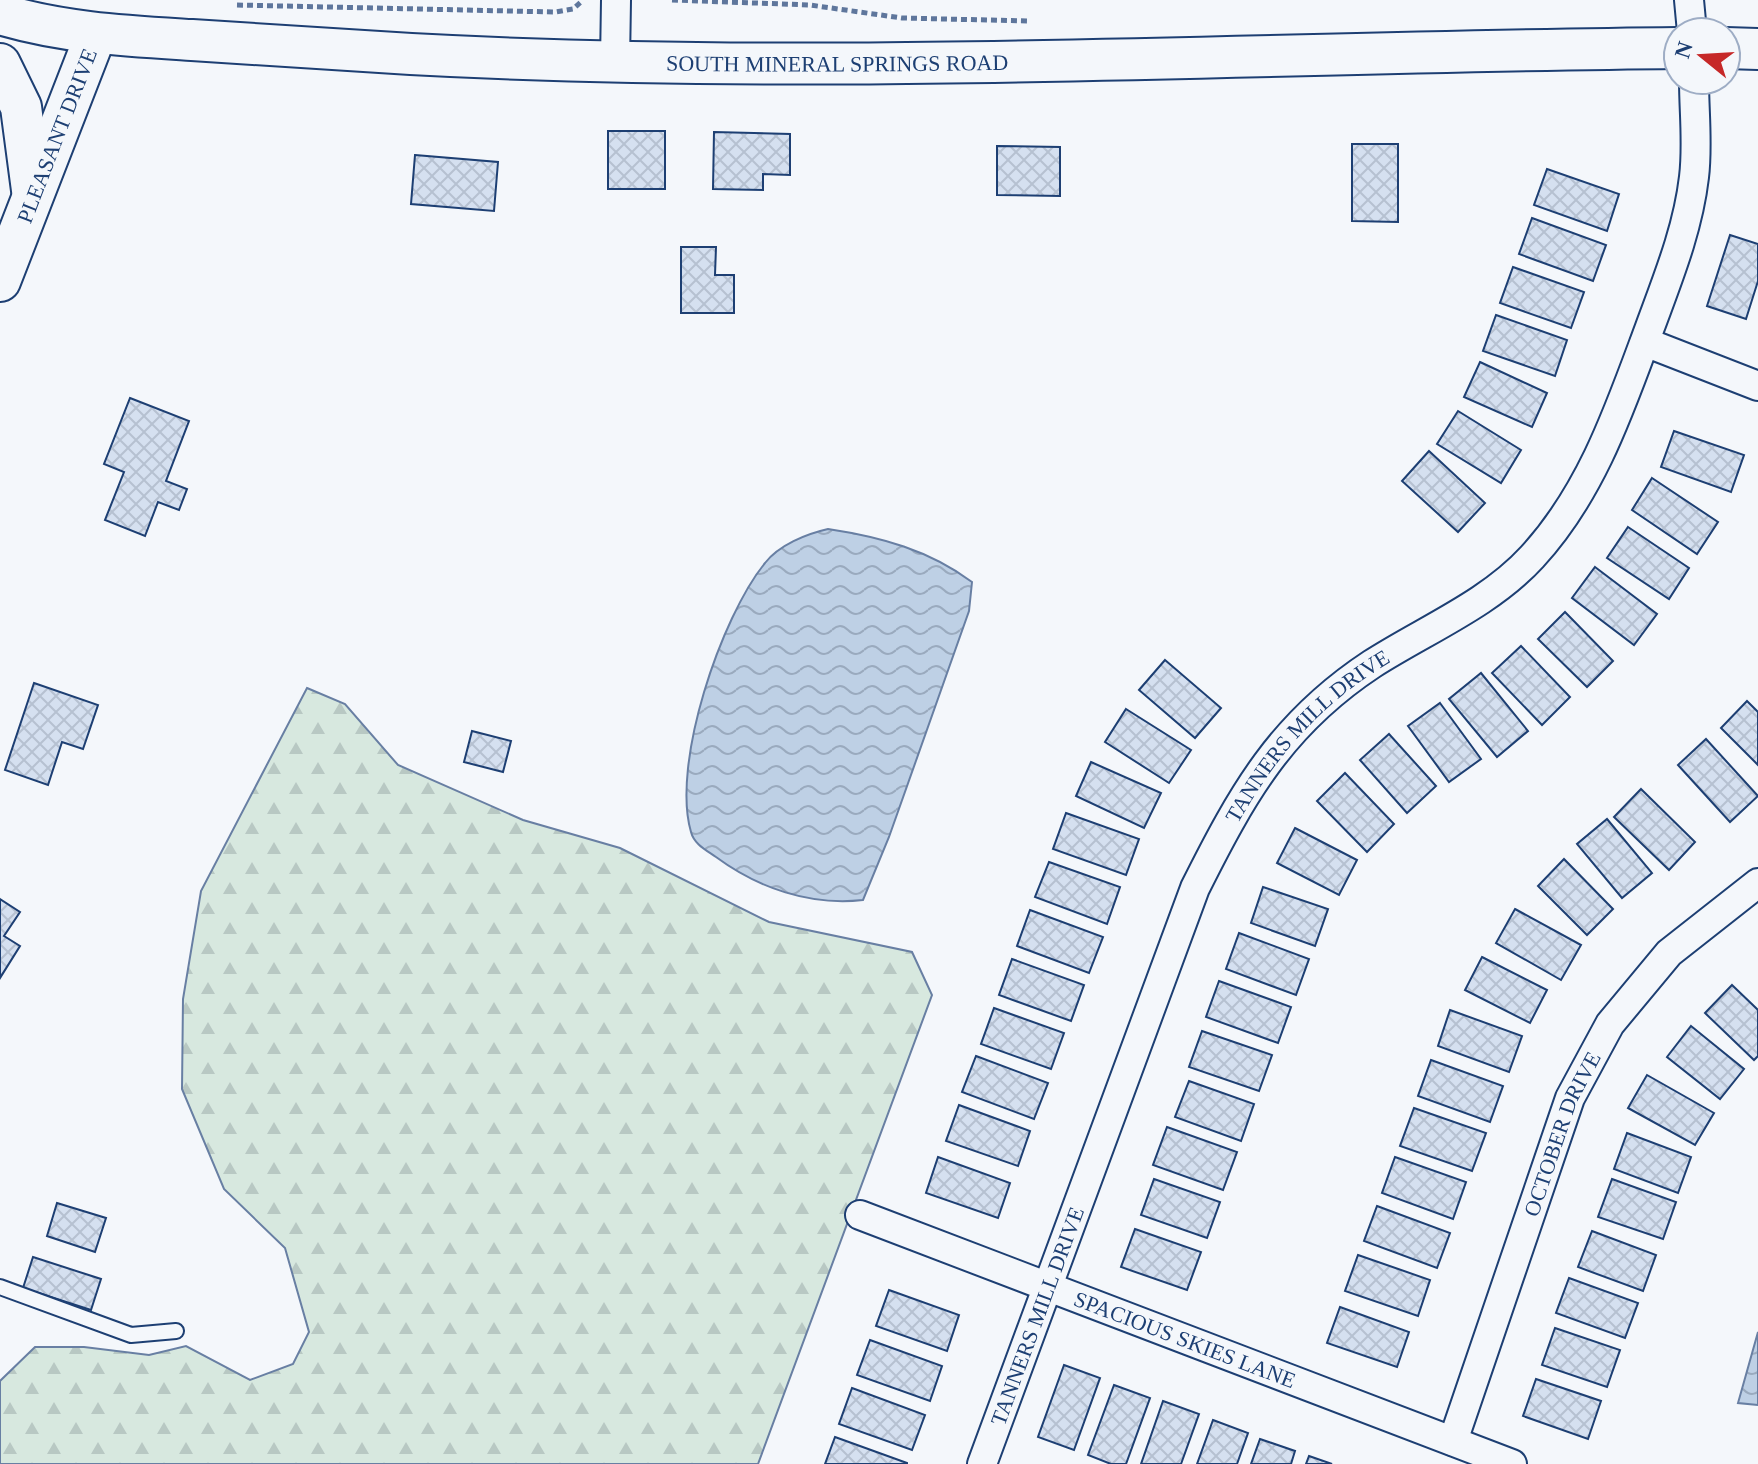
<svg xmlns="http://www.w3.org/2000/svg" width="1758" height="1464" font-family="'Times New Roman',serif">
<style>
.forest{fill:url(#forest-firs);stroke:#687fa3;stroke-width:2}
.water{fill:url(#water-waves);stroke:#687fa3;stroke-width:2}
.building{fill:url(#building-cross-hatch);stroke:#1d3f73;stroke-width:2}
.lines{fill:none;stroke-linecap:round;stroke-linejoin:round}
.lane-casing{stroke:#1d3f73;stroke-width:18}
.street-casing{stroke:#1d3f73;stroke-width:32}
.secondary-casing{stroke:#1d3f73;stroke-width:44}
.path{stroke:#5e769c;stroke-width:5;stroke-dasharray:6 4;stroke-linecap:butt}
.lane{stroke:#f4f7fb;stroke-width:14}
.street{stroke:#f4f7fb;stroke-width:28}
.secondary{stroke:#f4f7fb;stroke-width:40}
.labels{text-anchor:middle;stroke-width:6;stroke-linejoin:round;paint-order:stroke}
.street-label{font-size:22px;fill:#1d3f73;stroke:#f4f7fb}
</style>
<defs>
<pattern id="forest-firs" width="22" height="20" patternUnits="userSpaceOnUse" patternTransform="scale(2)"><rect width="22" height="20" fill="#d7e8df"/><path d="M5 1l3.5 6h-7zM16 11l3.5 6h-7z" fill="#b8c8c3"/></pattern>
<pattern id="water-waves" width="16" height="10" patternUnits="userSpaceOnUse" patternTransform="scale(2)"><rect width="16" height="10" fill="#bed0e5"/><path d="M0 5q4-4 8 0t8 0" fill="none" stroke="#9aaabe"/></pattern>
<pattern id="building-cross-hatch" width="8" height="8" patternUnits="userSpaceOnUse" patternTransform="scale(2)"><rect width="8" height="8" fill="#d5e0f0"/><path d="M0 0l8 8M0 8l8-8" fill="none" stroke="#b6c1d1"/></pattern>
</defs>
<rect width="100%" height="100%" fill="#f4f7fb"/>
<path class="forest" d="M307,688L345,704L398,765L523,820L620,848L769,922L912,952L932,995L758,1464H0V1381L35,1347H84L149,1355L186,1346L250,1380L293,1364L309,1332L285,1248L224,1189L182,1089L183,999L201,891Z"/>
<g class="water">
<path d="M828,529C881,537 929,550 972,582L969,611L889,837L863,900C810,906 758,888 716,857C706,850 694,844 691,832C671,764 721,617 765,563C779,545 806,534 828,529Z"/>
<path d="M1758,1332V1405L1738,1403Z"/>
</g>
<g class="building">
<rect x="608" y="131" width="57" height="58"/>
<path d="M714,132L790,134V175L763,174V190L713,189Z"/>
<path d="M1352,144H1398V222L1352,221Z"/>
<path d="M997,146L1060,147V196L997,195Z"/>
<path d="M415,155L498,162L494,211L411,204Z"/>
<path d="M1547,169L1619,194L1607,231L1534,205Z"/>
<path d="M1532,218L1606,245L1593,281L1519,254Z"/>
<path d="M1730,235L1758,244V281L1746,319L1707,306Z"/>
<path d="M681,247H716L715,275H734V313H681Z"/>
<path d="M1513,267L1584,292L1571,328L1500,303Z"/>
<path d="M1496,315L1567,340L1555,376L1483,351Z"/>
<path d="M1480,362L1547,393L1532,427L1464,397Z"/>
<path d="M130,398L189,421L166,481L187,489L179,510L158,502L145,536L105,520L124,472L104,464Z"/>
<path d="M1458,411L1521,450L1501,483L1437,444Z"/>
<path d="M1674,431L1744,455L1731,492L1661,467Z"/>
<path d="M1429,451L1485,503L1458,532L1402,481Z"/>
<path d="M1652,478L1718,522L1697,554L1632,510Z"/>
<path d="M1628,527L1689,568L1669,599L1607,558Z"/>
<path d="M1595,567L1657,614L1634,645L1572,598Z"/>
<path d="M1565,612L1613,661L1587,687L1538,639Z"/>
<path d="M1521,646L1570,697L1542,725L1492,673Z"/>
<path d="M1165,660L1221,708L1195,738L1139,690Z"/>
<path d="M1481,673L1528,731L1497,757L1449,699Z"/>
<path d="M34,683L98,705L83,749L62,742L48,785L5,770Z"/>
<path d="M1747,701L1758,712V765L1721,728Z"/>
<path d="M1440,703L1481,759L1449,782L1408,726Z"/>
<path d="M1126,709L1191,750L1169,783L1105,742Z"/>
<path d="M472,731L511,741L503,772L464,762Z"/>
<path d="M1389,734L1436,786L1407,813L1360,760Z"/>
<path d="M1706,739L1758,796L1730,822L1678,765Z"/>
<path d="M1091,762L1161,793L1144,828L1076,796Z"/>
<path d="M1345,773L1394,824L1367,852L1317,801Z"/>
<path d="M1641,789L1695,842L1669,870L1614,817Z"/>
<path d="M1066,813L1139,839L1126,875L1053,849Z"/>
<path d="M1607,819L1652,873L1622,898L1577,844Z"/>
<path d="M1295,828L1357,860L1339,895L1277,863Z"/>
<path d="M1564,859L1613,909L1587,935L1538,886Z"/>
<path d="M1049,862L1120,887L1107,924L1035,897Z"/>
<path d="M1263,887L1328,909L1315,946L1251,923Z"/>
<path d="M0,899L20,912L4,936L20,946L0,978Z"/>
<path d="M1515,909L1581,945L1561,980L1496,943Z"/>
<path d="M1030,910L1103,937L1089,973L1017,946Z"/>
<path d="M1239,933L1309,959L1296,995L1226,969Z"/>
<path d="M1482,957L1547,990L1530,1023L1465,990Z"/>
<path d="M1012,959L1084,985L1071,1021L999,995Z"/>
<path d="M1219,981L1291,1007L1278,1043L1206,1017Z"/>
<path d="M1732,985L1758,1010V1056L1754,1060L1705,1013Z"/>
<path d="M994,1008L1064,1033L1051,1069L981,1044Z"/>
<path d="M1450,1010L1522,1036L1509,1072L1438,1046Z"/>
<path d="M1691,1026L1744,1069L1720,1099L1667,1057Z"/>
<path d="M1202,1031L1272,1055L1259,1091L1189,1067Z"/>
<path d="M976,1056L1048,1083L1034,1119L962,1092Z"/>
<path d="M1431,1060L1503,1086L1490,1122L1418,1096Z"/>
<path d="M1647,1075L1714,1113L1695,1145L1628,1108Z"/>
<path d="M1189,1081L1254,1104L1241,1141L1175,1117Z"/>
<path d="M959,1105L1030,1131L1018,1166L946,1141Z"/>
<path d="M1414,1108L1486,1133L1472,1171L1400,1146Z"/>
<path d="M1167,1127L1237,1152L1223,1190L1153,1165Z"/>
<path d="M1627,1133L1691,1157L1678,1193L1614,1169Z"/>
<path d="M938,1157L1010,1183L998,1218L926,1193Z"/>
<path d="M1395,1157L1466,1182L1453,1219L1382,1193Z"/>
<path d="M1154,1179L1220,1202L1207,1238L1141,1215Z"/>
<path d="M1612,1179L1676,1202L1663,1239L1598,1217Z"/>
<path d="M57,1203L106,1218L95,1252L47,1236Z"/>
<path d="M1377,1206L1450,1233L1437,1268L1364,1241Z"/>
<path d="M1135,1229L1201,1252L1187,1290L1121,1267Z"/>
<path d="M1592,1231L1656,1255L1643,1291L1578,1267Z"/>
<path d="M1358,1255L1430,1280L1418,1316L1345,1291Z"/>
<path d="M33,1257L101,1279L91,1310L23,1288Z"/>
<path d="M1569,1278L1638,1303L1625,1338L1556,1313Z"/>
<path d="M889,1290L959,1315L947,1351L876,1326Z"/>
<path d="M1340,1307L1409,1332L1397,1367L1327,1343Z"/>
<path d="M1555,1328L1620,1350L1607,1387L1542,1365Z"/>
<path d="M870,1340L942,1366L930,1401L857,1375Z"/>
<path d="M1064,1365L1100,1378L1074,1450L1038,1437Z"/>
<path d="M1536,1379L1601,1401L1588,1439L1523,1416Z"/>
<path d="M1114,1385L1150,1398L1126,1464H1111L1088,1455Z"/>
<path d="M852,1388L925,1415L912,1450L839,1424Z"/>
<path d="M1163,1401L1199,1414L1181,1464H1141Z"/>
<path d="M1213,1420L1248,1433L1237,1464H1197Z"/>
<path d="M835,1437L907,1463V1464H825Z"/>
<path d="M1260,1439L1295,1451L1291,1464H1251Z"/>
<path d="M1309,1456L1332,1464H1306Z"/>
</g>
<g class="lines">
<g class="lane-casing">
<path id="lane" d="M0,1287L131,1335L176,1331"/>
</g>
<g class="street-casing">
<g id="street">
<path d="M1689,0L1692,32"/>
<path d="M615,62L616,0"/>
<path d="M1645,342L1758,386"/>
<path id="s1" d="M860,1215L1512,1464"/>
<path id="s2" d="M1453,1441L1570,1098L1610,1024L1669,953L1758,883"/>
<path id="s3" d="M982,1464L1195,888C1242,794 1281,724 1372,664C1425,630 1489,604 1532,557C1592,492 1620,408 1650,327C1668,278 1688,229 1694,177C1698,145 1694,112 1694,80"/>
</g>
</g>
<g class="secondary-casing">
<g id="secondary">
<path id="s4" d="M0,14C63,33 127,36 192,40C265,45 338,50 411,54C834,77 1255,52 1678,48"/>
<path d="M1726,48L1758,49"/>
<path d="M0,64L21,107L32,190"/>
<path id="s5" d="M0,281L96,34"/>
</g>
</g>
<g class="path">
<path d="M672,0L810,5L902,18L1030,21"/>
<path d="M237,5L555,12L573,9L583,0"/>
</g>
<use href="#lane" class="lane"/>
<use href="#street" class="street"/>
<use href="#secondary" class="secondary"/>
</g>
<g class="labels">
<g class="street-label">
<text dy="8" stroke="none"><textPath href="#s4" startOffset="840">SOUTH MINERAL SPRINGS ROAD</textPath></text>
<text dy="8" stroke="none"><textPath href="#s5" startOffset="156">PLEASANT DRIVE</textPath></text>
<text dy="8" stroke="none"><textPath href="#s3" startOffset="806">TANNERS MILL DRIVE</textPath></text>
<text dy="8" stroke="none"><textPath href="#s2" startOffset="326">OCTOBER DRIVE</textPath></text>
<text dy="8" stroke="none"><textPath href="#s3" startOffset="158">TANNERS MILL DRIVE</textPath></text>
<text dy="8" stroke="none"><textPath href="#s1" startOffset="348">SPACIOUS SKIES LANE</textPath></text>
</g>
</g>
<g transform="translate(1702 56) rotate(288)"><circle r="38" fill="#f4f7fb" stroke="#9eadc5" stroke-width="2"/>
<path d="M0-6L14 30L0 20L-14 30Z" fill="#c62828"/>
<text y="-12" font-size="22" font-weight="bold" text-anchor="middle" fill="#1d3f73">N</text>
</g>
</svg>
